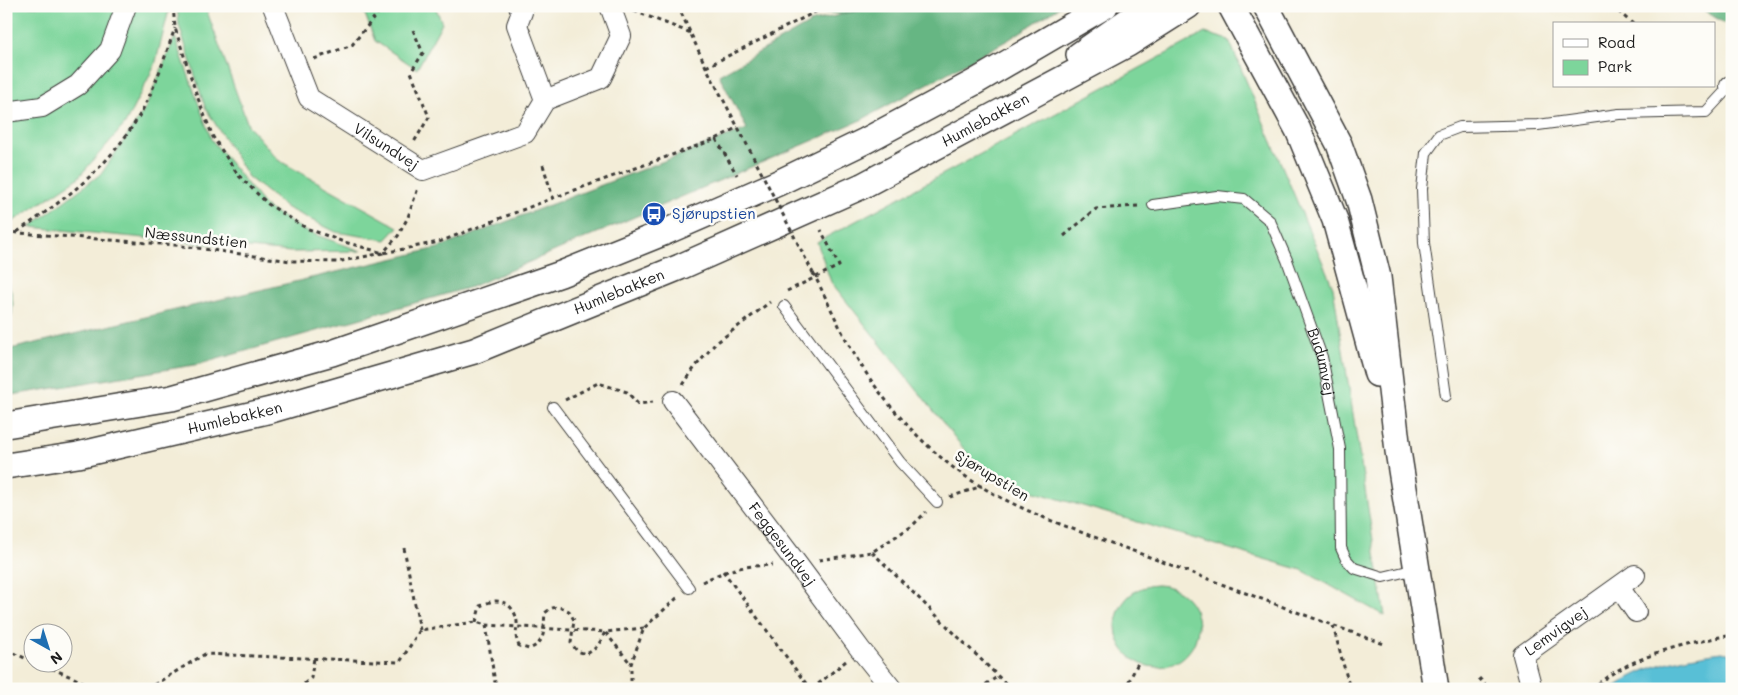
<svg xmlns="http://www.w3.org/2000/svg" width="1738" height="695" font-family="Mali,sans-serif">
<style>
.green{fill:#7dd59b;stroke:#4c785c}
.forest{fill:#66b683;stroke:#416950}
.water{fill:#59bfd6;stroke:#3a6e79}
.lines{fill:none;stroke-linecap:round;stroke-linejoin:round}
.service-casing{stroke:#3c3b38;stroke-width:12}
.minor-casing{stroke:#3c3b38;stroke-width:22}
.tertiary-casing{stroke:#3c3b38;stroke-width:28}
.path{stroke:#3c3b38;stroke-width:3;stroke-dasharray:4 4;stroke-linecap:butt}
.service{stroke:#fff;stroke-width:10}
.minor{stroke:#fff;stroke-width:20}
.tertiary{stroke:#fff;stroke-width:25}
.path-bridge{stroke:#3c3b38;stroke-width:3;stroke-dasharray:4 4;stroke-linecap:butt}
.labels{text-anchor:middle;stroke-width:5;stroke-linejoin:round;paint-order:stroke}
.street-label{font-size:15px;fill:#1c1c1c;stroke:#fdfcf7}
.transit-label{font-size:15px;fill:#164399;stroke:#fdfcf7;text-anchor:start}
</style>
<rect width="100%" height="100%" fill="#fdfcf7"/>
<filter id="ink" filterUnits="userSpaceOnUse"><feTurbulence type="fractalNoise" baseFrequency=".02" numOctaves="2"/><feDisplacementMap in="SourceGraphic" scale="10" xChannelSelector="R" yChannelSelector="G"/><feConvolveMatrix kernelMatrix="1 2 1 2 8 2 1 2 1" color-interpolation-filters="sRGB"/></filter>
<filter id="wash" filterUnits="userSpaceOnUse"><feTurbulence type="fractalNoise" baseFrequency=".0096" numOctaves="4" result="noise"/><feDisplacementMap in="SourceGraphic" scale="20" xChannelSelector="R" yChannelSelector="G"/><feGaussianBlur stdDeviation="1.12" result="paint"/><feColorMatrix in="noise" values="0 0 0 0 0 0 0 0 0 0 0 0 0 0 0 0 0 1.4 0 .05"/><feComposite in="paint" operator="in"/></filter>
<g filter="url(#wash)">
<rect width="100%" height="100%" fill="#f3edd8"/>
<g class="green">
<path d="M9,6H121L101,52L76,79L41,100L6,107V16Z"/>
<path d="M132,6H170L155,65L125,124L77,179L6,226V121L88,88Z"/>
<path d="M177,6H205L248,125L278,160L398,227L386,240L336,232L287,208L248,177L205,107L179,25Z"/>
<path d="M362,6H435L442,23L417,69L375,41Z"/>
<path d="M778,6H878L843,14L789,10Z"/>
<path d="M1205,33L1229,40L1333,287L1385,616L1302,570L987,478L831,282L817,242Z"/>
<path d="M175,37L211,139L266,207L305,231L361,251L291,252L30,227L102,173L145,109Z"/>
<path d="M6,279C15,296 15,314 6,331Z"/>
<circle cx="1157" cy="626" r="41"/>
</g>
<g class="forest">
<path d="M878,6H1061L1008,40L861,120L471,287L200,364L6,396V350L438,248L747,129L719,75L814,21Z"/>
<path d="M1697,6H1732V28Z"/>
</g>
<path class="water" d="M1722,652L1732,654V689H1612C1644,665 1683,657 1722,652Z"/>
</g>
<g filter="url(#ink)">
<g class="lines">
<g class="service-casing">
<g id="service">
<path id="s1" d="M1153,205L1217,196L1244,199L1270,221L1287,260L1322,357L1340,449L1341,548L1346,559L1354,568L1383,577L1416,569"/>
<path d="M784,306L900,462L937,502"/>
<path d="M1446,396L1424,243L1422,189L1426,153L1439,135L1460,127L1538,125L1619,114L1706,112L1730,86"/>
<path d="M553,407L689,588"/>
</g>
</g>
<g class="minor-casing">
<g id="minor">
<path id="s2" d="M273,6L309,98L423,170L525,133L545,100L517,25L522,12L519,6"/>
<path d="M1730,86L1732,87"/>
<path d="M545,100L601,78L621,36L610,6"/>
<path d="M6,112L42,107L78,85L110,50L126,6"/>
<path id="s3" d="M673,401L797,564L860,649L892,689"/>
<path d="M1619,587L1636,612"/>
<path id="s4" d="M1532,689L1523,655L1635,575"/>
</g>
</g>
<g class="tertiary-casing">
<g id="tertiary">
<path d="M1231,6L1298,130L1335,220L1377,374"/>
<path d="M1266,6L1339,144L1359,200L1378,277L1398,451L1436,689"/>
<path d="M1079,55L1149,6"/>
<path d="M6,425L172,398L332,353L561,274L663,233L778,183L865,141L975,82L1105,6"/>
<path id="s5" d="M6,466L78,455L271,410L474,351L680,267L862,186L1128,44L1188,6"/>
</g>
</g>
<g class="path">
<path d="M173,6L175,28L197,96L213,137L238,175L268,204L306,228L341,241L383,253L439,242L553,198L716,139L738,127"/>
<path d="M678,6L706,67L742,135"/>
<path d="M1612,6L1633,24"/>
<path d="M634,11L691,33"/>
<path d="M413,30L423,53L411,72L429,117L414,142"/>
<path d="M314,59L352,45L381,9"/>
<path d="M706,67L827,6"/>
<path d="M716,139L737,175"/>
<path d="M543,165L553,198"/>
<path d="M6,232L175,245L291,261L337,262L383,253L398,236L408,217L418,188"/>
<path d="M17,232C62,201 101,174 132,127C152,98 163,62 175,28"/>
<path d="M1064,236L1096,209L1138,206"/>
<path d="M813,273C825,295 835,319 847,341C872,388 908,431 950,465C1004,508 1079,531 1144,555C1224,585 1304,615 1384,644"/>
<path d="M787,291L839,266L821,230"/>
<path d="M683,385L695,367L715,344L770,302"/>
<path d="M565,400L598,383L627,392L638,404L653,402"/>
<path d="M950,497L982,486"/>
<path d="M404,548L420,630"/>
<path d="M872,552L1011,689"/>
<path d="M819,560L872,552L912,526L926,512"/>
<path d="M723,571L810,689"/>
<path d="M702,582C730,568 743,566 773,565"/>
<path d="M476,622L480,606C485,604 491,601 496,601C509,601 518,613 517,626C516,634 515,637 519,646L529,649C547,642 543,630 545,613C554,605 559,606 569,611L574,620L571,643L577,651L586,654C597,649 600,643 605,632L644,628"/>
<path d="M486,625L496,689"/>
<path d="M1333,626L1350,689"/>
<path d="M6,650L32,661"/>
<path d="M37,662L99,689"/>
<path d="M1479,678L1489,689"/>
<path d="M147,689L205,654L400,662L420,630L476,622L486,625L605,632L631,664"/>
<path d="M298,689L311,678L314,658"/>
<path d="M631,689V664L644,628L678,597"/>
<path d="M812,689L846,661"/>
<path d="M979,689L997,677"/>
<path d="M1125,689L1138,663"/>
<path d="M1592,689C1620,663 1658,652 1694,643C1707,640 1719,636 1732,636"/>
</g>
<use href="#service" class="service"/>
<use href="#minor" class="minor"/>
<use href="#tertiary" class="tertiary"/>
<path class="path-bridge" d="M742,135L813,273"/>
</g>
</g>
<defs>
<g id="bus-disc" transform="scale(1.25)"><circle r="9.5" fill="#1a4fb4" stroke="#fdfcf7"/><path d="M-5-6H5V4H4V6H2V4H-2V6H-4V4H-5ZM-3.5-4V0h7V-4ZM-3.5 1.2v1.5H-2V1.2ZM2 1.2v1.5H3.5V1.2Z" fill="#fff"/></g>
</defs>
<g fill-rule="evenodd">
<use href="#bus-disc" x="654" y="214"/>
</g>
<g class="labels">
<g class="street-label">
<text dy="5" stroke="none"><textPath href="#s5" startOffset="1044">Humlebakken</textPath></text>
<text dy="5" stroke="none"><textPath href="#s2" startOffset="190">Vilsundvej</textPath></text>
<text transform="translate(196 238) rotate(6)" y="5">Næssundstien</text>
<text dy="5" stroke="none"><textPath href="#s5" startOffset="639">Humlebakken</textPath></text>
<text dy="5" stroke="none"><textPath href="#s1" startOffset="276">Budumvej</textPath></text>
<text dy="5" stroke="none"><textPath href="#s5" startOffset="234">Humlebakken</textPath></text>
<text transform="translate(992 476) rotate(31)" y="5">Sjørupstien</text>
<text dy="5" stroke="none"><textPath href="#s3" startOffset="180">Feggesundvej</textPath></text>
<text dy="5" stroke="none"><textPath href="#s4" startOffset="76">Lemvigvej</textPath></text>
</g>
<g class="transit-label">
<text x="672" y="219">Sjørupstien</text>
</g>
</g>
<rect width="1738" height="695" fill="none" stroke="#fdfcf7" stroke-width="25"/>
<rect x="1553" y="22" width="162" height="65" fill="#fdfcf7" stroke="#a3a29f"/>
<rect x="1563" y="39" width="25" height="8" fill="#ffffff" stroke="#a3a29f"/>
<text x="1598" y="48" font-size="15" fill="#1c1c1c">Road</text>
<rect x="1563" y="60" width="25" height="15" fill="#7dd59b" stroke="#a3a29f"/>
<text x="1598" y="72" font-size="15" fill="#1c1c1c">Park</text>
<g transform="translate(48 648) rotate(141)"><circle r="24" fill="#fdfcf7" stroke="#a3a29f"/>
<path d="M0-4L9 19L0 12L-9 19Z" fill="#1f6fb2"/>
<text y="-8" font-size="14" font-weight="bold" text-anchor="middle" fill="#1c1c1c">N</text>
</g>
</svg>
